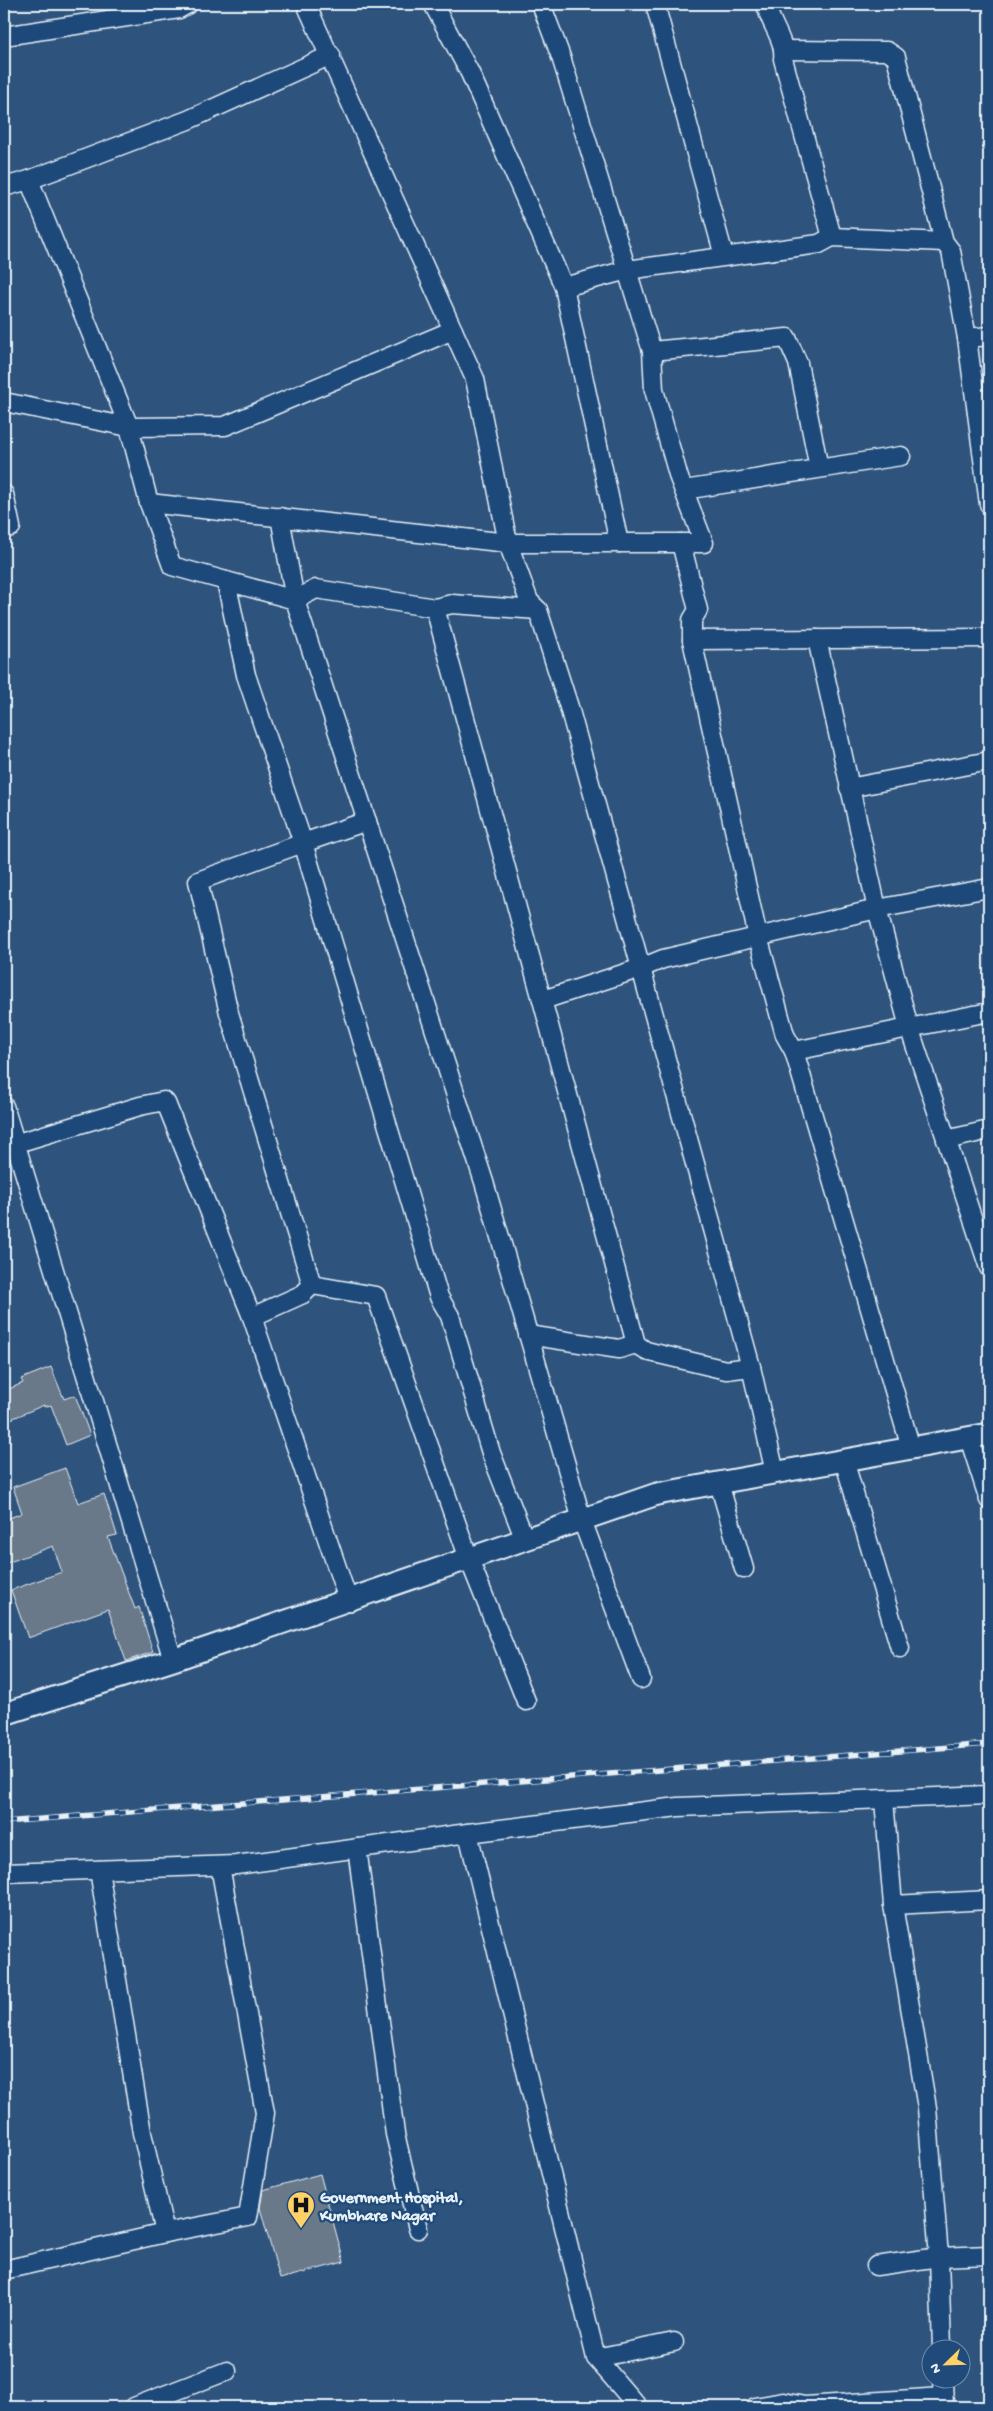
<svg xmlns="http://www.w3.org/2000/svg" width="993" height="2411" font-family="'Gochi Hand',sans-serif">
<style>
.building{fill:#6a7989;stroke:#e8f1f8}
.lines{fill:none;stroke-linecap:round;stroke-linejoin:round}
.minor-casing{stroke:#e8f1f8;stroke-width:21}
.tertiary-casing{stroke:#e8f1f8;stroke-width:25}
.minor{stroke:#1f4a7a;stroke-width:18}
.tertiary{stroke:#1f4a7a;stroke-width:21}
.rail-casing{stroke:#e8f1f8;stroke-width:5.5}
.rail{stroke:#1f4a7a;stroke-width:4;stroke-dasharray:11;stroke-linecap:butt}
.labels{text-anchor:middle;stroke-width:4.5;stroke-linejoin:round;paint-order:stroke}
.poi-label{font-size:16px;font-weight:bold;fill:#e8f1f8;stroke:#1f4a7a;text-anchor:start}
</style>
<rect width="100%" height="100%" fill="#2e537d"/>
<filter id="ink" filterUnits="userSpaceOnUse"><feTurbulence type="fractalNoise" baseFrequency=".02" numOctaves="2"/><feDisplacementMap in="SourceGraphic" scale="10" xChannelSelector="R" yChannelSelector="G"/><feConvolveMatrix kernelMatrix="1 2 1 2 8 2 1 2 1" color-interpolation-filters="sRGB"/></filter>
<g filter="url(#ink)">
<g class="building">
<path d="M51,1367L64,1399L75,1395L90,1435L66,1445L51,1405L44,1407V1405L4,1422V1391L23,1383L21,1379Z"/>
<path d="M65,1468L78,1503L104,1494L117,1535L108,1537L135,1609L139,1607L153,1652L126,1661L108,1609L28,1638L11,1590L62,1572L53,1546L4,1564V1520L22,1513L13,1487Z"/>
<path d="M320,2174L344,2262L280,2279L260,2208L263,2190Z"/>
</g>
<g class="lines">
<g class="minor-casing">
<g id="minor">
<path d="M306,4L475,379L508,543L529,601L538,610L569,707L751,1367L775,1473"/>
<path d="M433,4L470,73L564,287L619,543"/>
<path d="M655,4L724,256"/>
<path d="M766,4C769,23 786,40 783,59L832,237"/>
<path d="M4,36L179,9L188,4"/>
<path d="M784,50L887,51L896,57L944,242L951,251L967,338L989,504"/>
<path d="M29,180L129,427L149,503L172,566L295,600L484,1182L582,1520L641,1679"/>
<path d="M4,187L29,180L188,120L331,55"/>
<path d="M564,287L627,270L819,244L832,237L944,242"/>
<path d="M967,338L989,336"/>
<path d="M652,351L787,338L798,363L819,468"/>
<path d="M4,402L129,427L225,426L453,330"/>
<path d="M684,490L901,456"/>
<path d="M4,494L11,527L4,528"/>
<path d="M149,503L508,543H704L679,478L654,390L652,351L561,57L541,4"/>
<path d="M280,517L295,600L316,589L435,608L452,604L538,610"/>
<path d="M681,543L698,610L692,620V640L758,937L785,1035L794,1051L911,1448"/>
<path d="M226,581L246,675L303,843L367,821"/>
<path d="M435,608L636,1344L646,1351L726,1370L751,1367"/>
<path d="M817,639L877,909L909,1027L989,1268"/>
<path d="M692,640L989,638"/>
<path d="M849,788L989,761"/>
<path d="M543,1000L641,968L663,959L877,909L989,888"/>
<path d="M794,1051L989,1012"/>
<path d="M4,1106L173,1660"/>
<path d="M946,1140L989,1130"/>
<path d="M4,1147L140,1106L164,1101L166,1103L252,1317L348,1600"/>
<path d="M312,1285L229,1013L198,881L303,843L439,1297L450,1316L491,1453L525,1540"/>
<path d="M312,1285L376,1296L469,1559L526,1701"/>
<path d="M252,1317L303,1294L312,1285"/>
<path d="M528,1335L619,1349L636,1344"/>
<path d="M969,1438L989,1500"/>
<path d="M844,1460L900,1648"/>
<path d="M719,1483L744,1569"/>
<path d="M884,1800L893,1905L927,2108L939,2257L942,2348"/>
<path d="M468,1833L596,2358L638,2407"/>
<path d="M357,1848L395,2134L418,2229"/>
<path d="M99,1870L142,2133L165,2233"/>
<path d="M4,1873L236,1865L468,1833L678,1807L989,1795"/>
<path d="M893,1905L989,1900"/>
<path d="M876,2266L939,2257L989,2255"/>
<path d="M4,2270L165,2233L248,2217L265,2113L220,1866"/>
<path d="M596,2358L674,2342"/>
<path d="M943,2378L944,2407"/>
<path d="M134,2407L227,2371"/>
<path d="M755,2407L783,2402L805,2406L943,2397"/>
</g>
</g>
<g class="tertiary-casing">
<path id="tertiary" d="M4,1714L173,1660L657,1494L989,1434"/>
</g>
<use href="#minor" class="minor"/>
<use href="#tertiary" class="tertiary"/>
<g class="rail-casing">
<path id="rail" d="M4,1822L989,1744"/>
</g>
<use href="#rail" class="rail"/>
</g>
</g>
<defs>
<g id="hospital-pin" transform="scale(1.4375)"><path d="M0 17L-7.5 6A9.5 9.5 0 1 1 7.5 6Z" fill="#ffd166" stroke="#1f4a7a"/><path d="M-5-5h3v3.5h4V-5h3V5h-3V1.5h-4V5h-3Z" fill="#111"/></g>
</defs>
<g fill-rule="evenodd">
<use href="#hospital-pin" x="301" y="2205"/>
</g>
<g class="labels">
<g class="poi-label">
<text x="320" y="2202">Government Hospital,<tspan x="320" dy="18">Kumbhare Nagar</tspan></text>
</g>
</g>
<rect width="993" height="2411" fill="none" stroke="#1f4a7a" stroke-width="20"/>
<rect x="10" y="10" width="973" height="2391" fill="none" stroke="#e8f1f8" stroke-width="2" filter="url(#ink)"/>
<g transform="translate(946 2364) rotate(247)"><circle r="24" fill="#1f4a7a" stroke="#6f8dac"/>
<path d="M0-4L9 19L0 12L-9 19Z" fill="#ffd166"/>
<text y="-8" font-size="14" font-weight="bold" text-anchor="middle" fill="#e8f1f8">N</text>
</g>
</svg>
